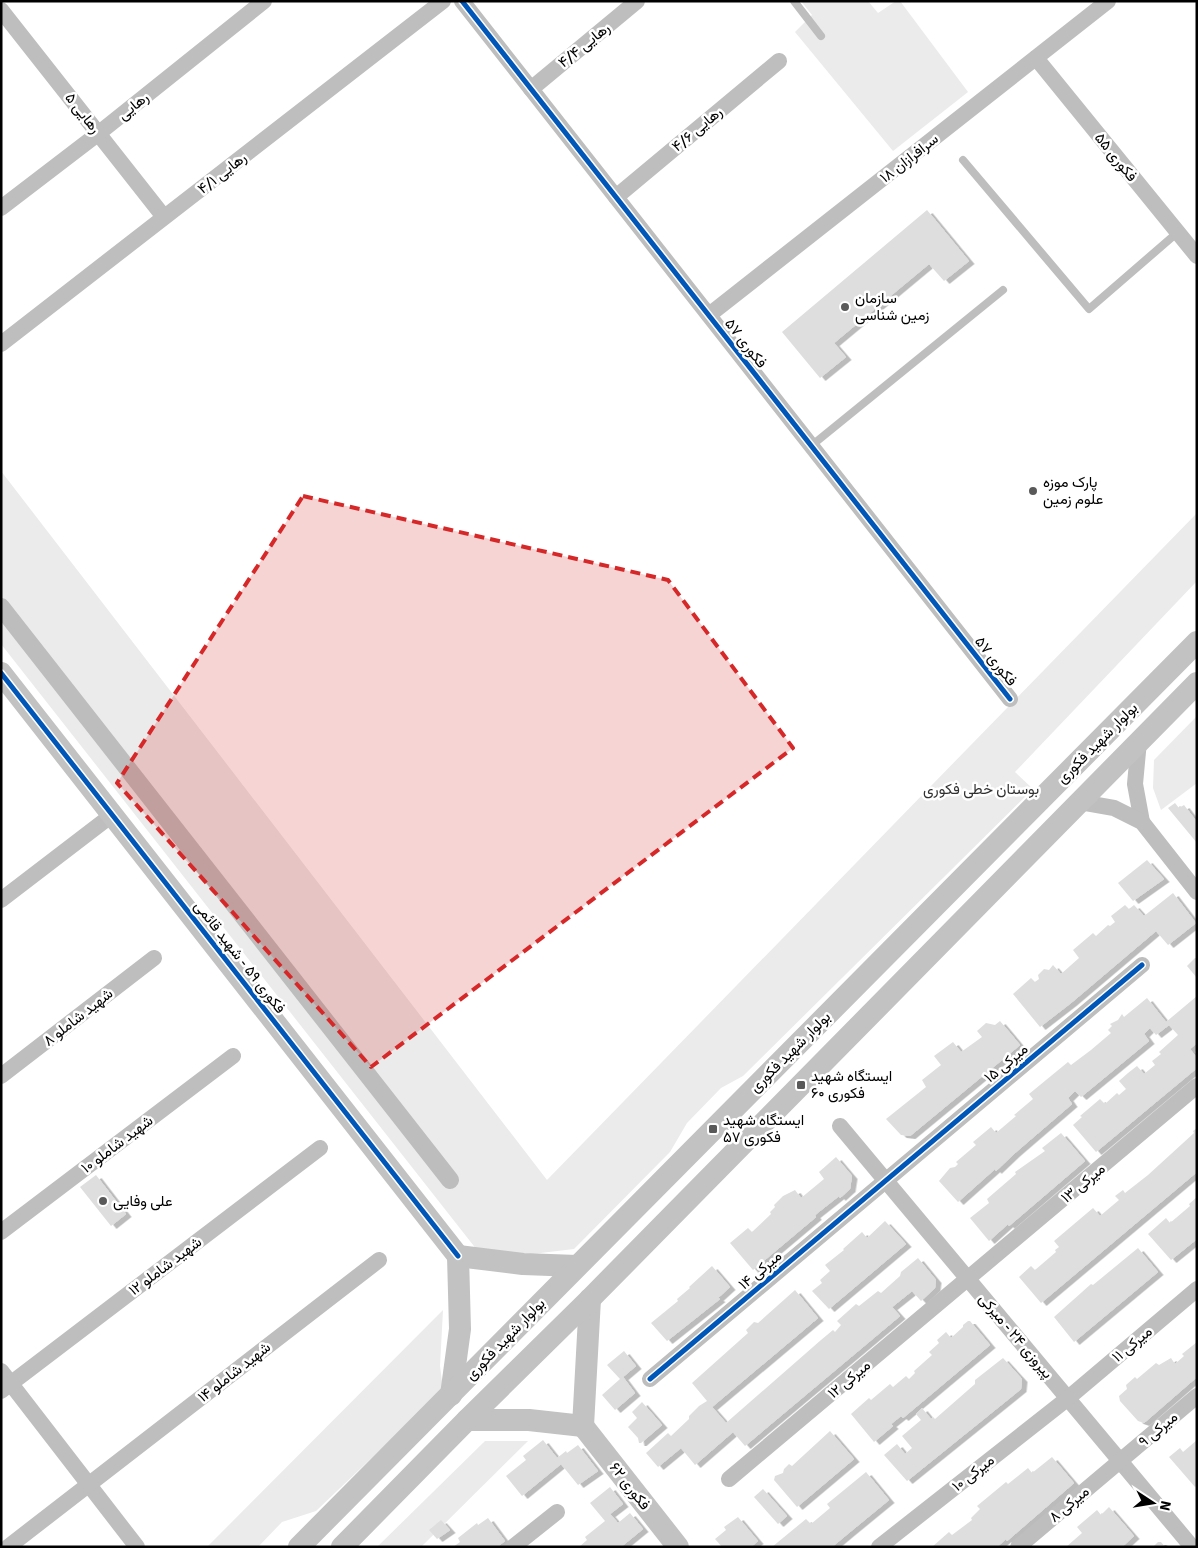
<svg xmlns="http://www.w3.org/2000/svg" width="1198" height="1548" font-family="Signika,Vazirmatn,sans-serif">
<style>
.green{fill:#ebebeb}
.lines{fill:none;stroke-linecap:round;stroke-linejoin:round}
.canal{stroke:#bdbdbd;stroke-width:18}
.building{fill:#dedede;filter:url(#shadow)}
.lane{stroke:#bebebe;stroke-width:8}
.street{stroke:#bebebe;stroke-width:16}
.secondary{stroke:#c2c2c2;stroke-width:22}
.cycleway-casing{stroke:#fff;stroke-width:8}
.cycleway{stroke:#0057b8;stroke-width:5}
.marked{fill:#d62828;fill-opacity:0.2;stroke:#d62828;stroke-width:4;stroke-dasharray:10 6;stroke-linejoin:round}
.poi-dot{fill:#595959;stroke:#fff;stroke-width:2}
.labels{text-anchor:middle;stroke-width:5;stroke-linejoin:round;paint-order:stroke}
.street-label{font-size:15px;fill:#000;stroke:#fff}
.poi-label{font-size:15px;fill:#000;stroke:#fff;text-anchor:start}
.park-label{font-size:15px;fill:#313131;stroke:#fff}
</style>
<defs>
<filter id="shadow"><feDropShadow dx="5.5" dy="3" stdDeviation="0" flood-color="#0004"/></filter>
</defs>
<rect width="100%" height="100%" fill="#fff"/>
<g class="green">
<path d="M801,1H868L878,13L896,1H900L968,92L893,151L795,32L812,15Z"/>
<path d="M1,471L547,1180L1197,513V581L1015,772L1033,789L743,1076L721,1088L687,1123L670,1152L574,1249L532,1254L477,1250L1,644Z"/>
<path d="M1197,716V783L1161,810L1153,788L1154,760Z"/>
<path d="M443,1310L440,1366L443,1390L316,1511L282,1522L258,1547H207Z"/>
<path d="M485,1441H528L421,1547H377Z"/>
</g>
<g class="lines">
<path class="canal" d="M1,607L450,1180"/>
</g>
<g class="building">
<path d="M927,210L969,261L944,281L929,264L834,343L846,357L820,378L782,332Z"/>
<path d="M1175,803L1179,808L1184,805L1197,822V843L1168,808Z"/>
<path d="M1147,860L1164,879L1133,901L1118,883Z"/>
<path d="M1173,893L1196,923L1168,945L1156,931L1071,1003L1040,1027L1013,994L1031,978L1035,982L1039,979L1038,975L1044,969L1049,970L1053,965L1061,974L1079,958L1073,950L1093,933L1096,936L1108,925L1110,926L1115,922L1111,916L1125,905L1129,909L1134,905L1144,916Z"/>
<path d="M1195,958H1197V978L1187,966Z"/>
<path d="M1197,996V1043L1190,1049L1197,1058V1068L1096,1152L1073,1125L1082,1117L1080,1116L1100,1099L1105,1104L1117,1093L1119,1095L1126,1089L1119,1081L1128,1073L1137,1066L1144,1074L1155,1065L1152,1061L1161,1054L1159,1052L1178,1035L1169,1025L1156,1035L1150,1028L1144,1034L1149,1041L1081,1097L1075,1091L1068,1098L1072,1104L1015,1153L996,1171L995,1169L958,1202L939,1181L950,1168L955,1167L958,1164L956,1162L976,1145L973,1142L991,1127L996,1133L1016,1116L1014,1115L1033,1099L1029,1094L1068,1062L1071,1065L1091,1050L1111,1033L1108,1030L1112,1026L1110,1024L1118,1020L1122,1014L1124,1017L1147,998L1166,1022Z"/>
<path d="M1000,1021L1020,1045L910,1136L901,1135L886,1119L926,1087L922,1080L941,1065L934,1056L953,1042L961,1052L982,1037L977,1031L986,1023L995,1025Z"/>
<path d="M1197,1128V1172L1041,1303L1019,1277L1031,1266L1035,1270L1056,1252L1055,1250L1059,1247L1054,1241L1093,1208L1100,1216L1119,1200L1115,1196L1123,1190L1125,1193L1148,1175L1194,1133L1193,1131Z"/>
<path d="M1061,1133L1085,1161L1009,1226L1008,1224L989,1241L970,1218L989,1203L987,1199L1016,1174L1015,1172L1045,1151L1042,1148Z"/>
<path d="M836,1157L852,1176L850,1189L840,1198L839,1196L815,1215L816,1217L753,1270L730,1243L748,1228L752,1232L771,1214L770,1212L775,1207L774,1205L783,1196L795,1190L801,1198L824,1179L819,1172Z"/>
<path d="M96,1175L126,1214L111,1226L80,1187Z"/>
<path d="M1197,1197V1239L1171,1260L1148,1234L1166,1218L1170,1223L1190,1206L1189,1204Z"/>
<path d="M885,1221L906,1244L829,1309L812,1291L822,1283L820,1280L830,1271L825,1265L844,1250L843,1249L862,1232L867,1238Z"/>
<path d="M1138,1248L1158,1272L1074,1342L1054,1317L1091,1284L1093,1285Z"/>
<path d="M918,1258L936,1280L935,1288L921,1301L912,1291L892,1307L900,1316L745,1446L733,1432L695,1465L681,1448L658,1467L646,1453L668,1433L671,1436L689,1419V1416L699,1406L707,1401L692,1383L748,1333L746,1330L754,1322L758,1323L795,1290L818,1318L712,1407L726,1423L821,1340L833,1330L835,1332L841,1325L837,1321L856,1304L859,1306L878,1291L881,1293L900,1276L901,1272Z"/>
<path d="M712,1266L730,1287L718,1298L720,1299L667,1341L651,1323L678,1301L677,1299L690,1288L689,1287Z"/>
<path d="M968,1321H970L990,1345L903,1418L901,1416L891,1424L893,1426L874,1442L851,1414L869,1398L871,1400L890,1384L893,1387L906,1376L909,1379L915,1373L914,1371L932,1355L929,1352L939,1343L937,1340L946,1332L951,1338L963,1327V1325Z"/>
<path d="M1197,1342V1377L1144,1423L1138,1421L1120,1401L1119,1396L1127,1389L1126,1385L1135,1377L1137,1379L1156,1363L1159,1365L1171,1358L1175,1364L1184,1356L1182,1354Z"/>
<path d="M624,1351L636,1366L623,1377L635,1393L615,1410L602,1395L620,1379L607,1365Z"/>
<path d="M1003,1358L1022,1379L1021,1389L907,1481L884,1455L897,1444L905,1454L912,1448L902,1436L921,1420L916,1414L922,1408L931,1419L933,1417L935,1419L975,1384V1380Z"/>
<path d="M642,1402L662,1425L641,1443H639L638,1438L628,1427L637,1418L632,1412Z"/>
<path d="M830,1431L854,1459L797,1507L774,1480L775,1476L783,1473L784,1469L789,1464L792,1466Z"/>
<path d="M543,1440L557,1458L566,1451L567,1453L578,1445L598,1471L578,1485L561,1464L522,1496L506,1476L526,1460L523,1456Z"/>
<path d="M1197,1440V1485L1195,1487L1169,1457L1180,1448L1183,1452Z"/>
<path d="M1052,1457L1074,1483L1007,1541L1006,1539L997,1547H932L949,1532L952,1535L972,1520L971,1518L980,1509L977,1506L1006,1482L1008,1484L1028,1468L1032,1473Z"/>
<path d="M866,1472L889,1500L850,1532L832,1547H772L806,1519L811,1524L830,1508L827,1504Z"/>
<path d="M610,1487L623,1504L610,1514L618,1523L630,1513L643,1529L621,1547H579L587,1540L585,1537L605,1521L590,1503Z"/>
<path d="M763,1489L787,1516L778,1524L754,1497Z"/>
<path d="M1109,1507L1134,1536L1122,1547H1066L1082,1533L1077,1527L1097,1510L1101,1515Z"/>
<path d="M738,1517L758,1541L751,1547H722L715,1539L726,1530L724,1527Z"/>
<path d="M488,1518L505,1541L497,1547H453L460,1542L458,1538L477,1523L478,1525Z"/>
<path d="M441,1520L450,1530L437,1539L429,1530Z"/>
<path d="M1158,1542H1161L1165,1547H1153Z"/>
</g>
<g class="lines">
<g class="lane">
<path d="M794,1L821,36"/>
<path d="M963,160L1089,309L1178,232"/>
<path d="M811,446L1003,290"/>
</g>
<g class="street">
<path d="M462,1L1010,699"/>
<path d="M1,10L164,217"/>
<path d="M1036,58L1197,256"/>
<path d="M531,89L637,1"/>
<path d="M616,197L779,61"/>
<path d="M1,208L99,133L264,1"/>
<path d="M709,315L1108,1"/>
<path d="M1,344L443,1"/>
<path d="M1139,741L1135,784L1142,822"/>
<path d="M1080,802L1114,808L1142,822L1197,892"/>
<path d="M1,900L112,815"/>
<path d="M1,1076L154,958"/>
<path d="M840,1126L1192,1547"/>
<path d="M1,1232L233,1056"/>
<path d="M1,1371L137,1547"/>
<path d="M650,1379L1142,965"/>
<path d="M1,1391L320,1148"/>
<path d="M729,1479L1197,1086"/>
<path d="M8,1547L379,1260"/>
<path d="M513,1547L557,1512"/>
<path d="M879,1547L1067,1399L1197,1289"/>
<path d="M1018,1547L1197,1396"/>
</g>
<g class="secondary">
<path d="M1,673L458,1256"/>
<path d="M458,1256L523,1264L577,1266"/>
<path d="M451,1395L460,1329L458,1256"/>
<path d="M467,1420H529L583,1426"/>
<path d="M583,1426L678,1547"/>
<path d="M583,1426L590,1299"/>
<path d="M299,1547L1197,642"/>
<path d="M342,1547L467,1420L590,1299L1197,683"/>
</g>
<g class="cycleway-casing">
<g id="cycleway">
<path d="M462,1L1010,699"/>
<path d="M1,673L458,1256"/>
<path d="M650,1379L1142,965"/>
</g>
</g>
<use href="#cycleway" class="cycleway"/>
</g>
<path class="marked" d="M303,496L668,580L793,748L371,1067L117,783Z"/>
<g class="poi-dot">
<circle cx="845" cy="307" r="5"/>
<circle cx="1033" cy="491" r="5"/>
<rect x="796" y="1080" width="10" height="10" rx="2.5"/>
<rect x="708" y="1124" width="10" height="10" rx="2.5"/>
<circle cx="103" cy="1201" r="5"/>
</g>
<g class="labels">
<g class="street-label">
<text transform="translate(584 45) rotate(-39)" y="5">رهایی ۴/۴</text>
<text transform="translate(133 106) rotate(-39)" y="5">رهایی</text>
<text transform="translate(83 113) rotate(52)" y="5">رهایی ۵</text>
<text transform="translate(697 129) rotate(-40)" y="5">رهایی ۴/۶</text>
<text transform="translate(1116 157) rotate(51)" y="5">فکوری ۵۵</text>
<text transform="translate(909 158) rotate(-38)" y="5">سرافرازان ۱۸</text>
<text transform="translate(222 173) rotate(-38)" y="5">رهایی ۴/۱</text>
<text transform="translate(746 343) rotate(52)" y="5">فکوری ۵۷</text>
<text transform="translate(996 661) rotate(52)" y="5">فکوری ۵۷</text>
<text transform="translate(1097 743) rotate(-45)" y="5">بولوار شهید فکوری</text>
<text transform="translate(240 957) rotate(52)" y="5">فکوری ۵۹ - شهید قائمی</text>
<text transform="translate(78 1017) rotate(-38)" y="5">شهید شاملو ۸</text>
<text transform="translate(790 1052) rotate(-45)" y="5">بولوار شهید فکوری</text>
<text transform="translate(1006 1063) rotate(-40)" y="5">میرکی ۱۵</text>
<text transform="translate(117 1144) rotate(-37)" y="5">شهید شاملو ۱۰</text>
<text transform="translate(1083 1183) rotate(-40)" y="5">میرکی ۱۳</text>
<text transform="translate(165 1266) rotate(-37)" y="5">شهید شاملو ۱۲</text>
<text transform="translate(760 1270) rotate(-40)" y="5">میرکی ۱۴</text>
<text transform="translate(1016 1336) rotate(50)" y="5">پیروزی ۲۴ - میرکی</text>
<text transform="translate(505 1339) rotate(-46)" y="5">بولوار شهید فکوری</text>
<text transform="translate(1132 1344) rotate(-40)" y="5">میرکی ۱۱</text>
<text transform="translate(234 1372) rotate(-38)" y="5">شهید شاملو ۱۴</text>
<text transform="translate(849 1379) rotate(-40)" y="5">میرکی ۱۲</text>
<text transform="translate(1158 1429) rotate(-40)" y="5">میرکی ۹</text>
<text transform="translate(973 1473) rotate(-38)" y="5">میرکی ۱۰</text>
<text transform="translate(630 1486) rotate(52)" y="5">فکوری ۶۲</text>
<text transform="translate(1069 1504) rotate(-40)" y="5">میرکی ۸</text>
</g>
<g class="poi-label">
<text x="855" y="303">سازمان<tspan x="855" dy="17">زمین شناسی</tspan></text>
<text x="1043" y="487">پارک موزه<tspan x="1043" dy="17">علوم زمین</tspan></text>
<text x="811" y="1081">ایستگاه شهید<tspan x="811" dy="17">فکوری ۶۰</tspan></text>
<text x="723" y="1125">ایستگاه شهید<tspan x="723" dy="17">فکوری ۵۷</tspan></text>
<text x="113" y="1206">علی وفایی</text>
</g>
<g class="park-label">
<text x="981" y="794">بوستان خطی فکوری</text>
</g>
</g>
<rect width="1198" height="1548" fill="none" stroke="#000000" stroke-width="5"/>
<g transform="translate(1153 1503) rotate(102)" stroke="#ffffff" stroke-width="4" paint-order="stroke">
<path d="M0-4L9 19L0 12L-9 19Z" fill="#000000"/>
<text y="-8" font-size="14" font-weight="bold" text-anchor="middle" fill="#000000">N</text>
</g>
</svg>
